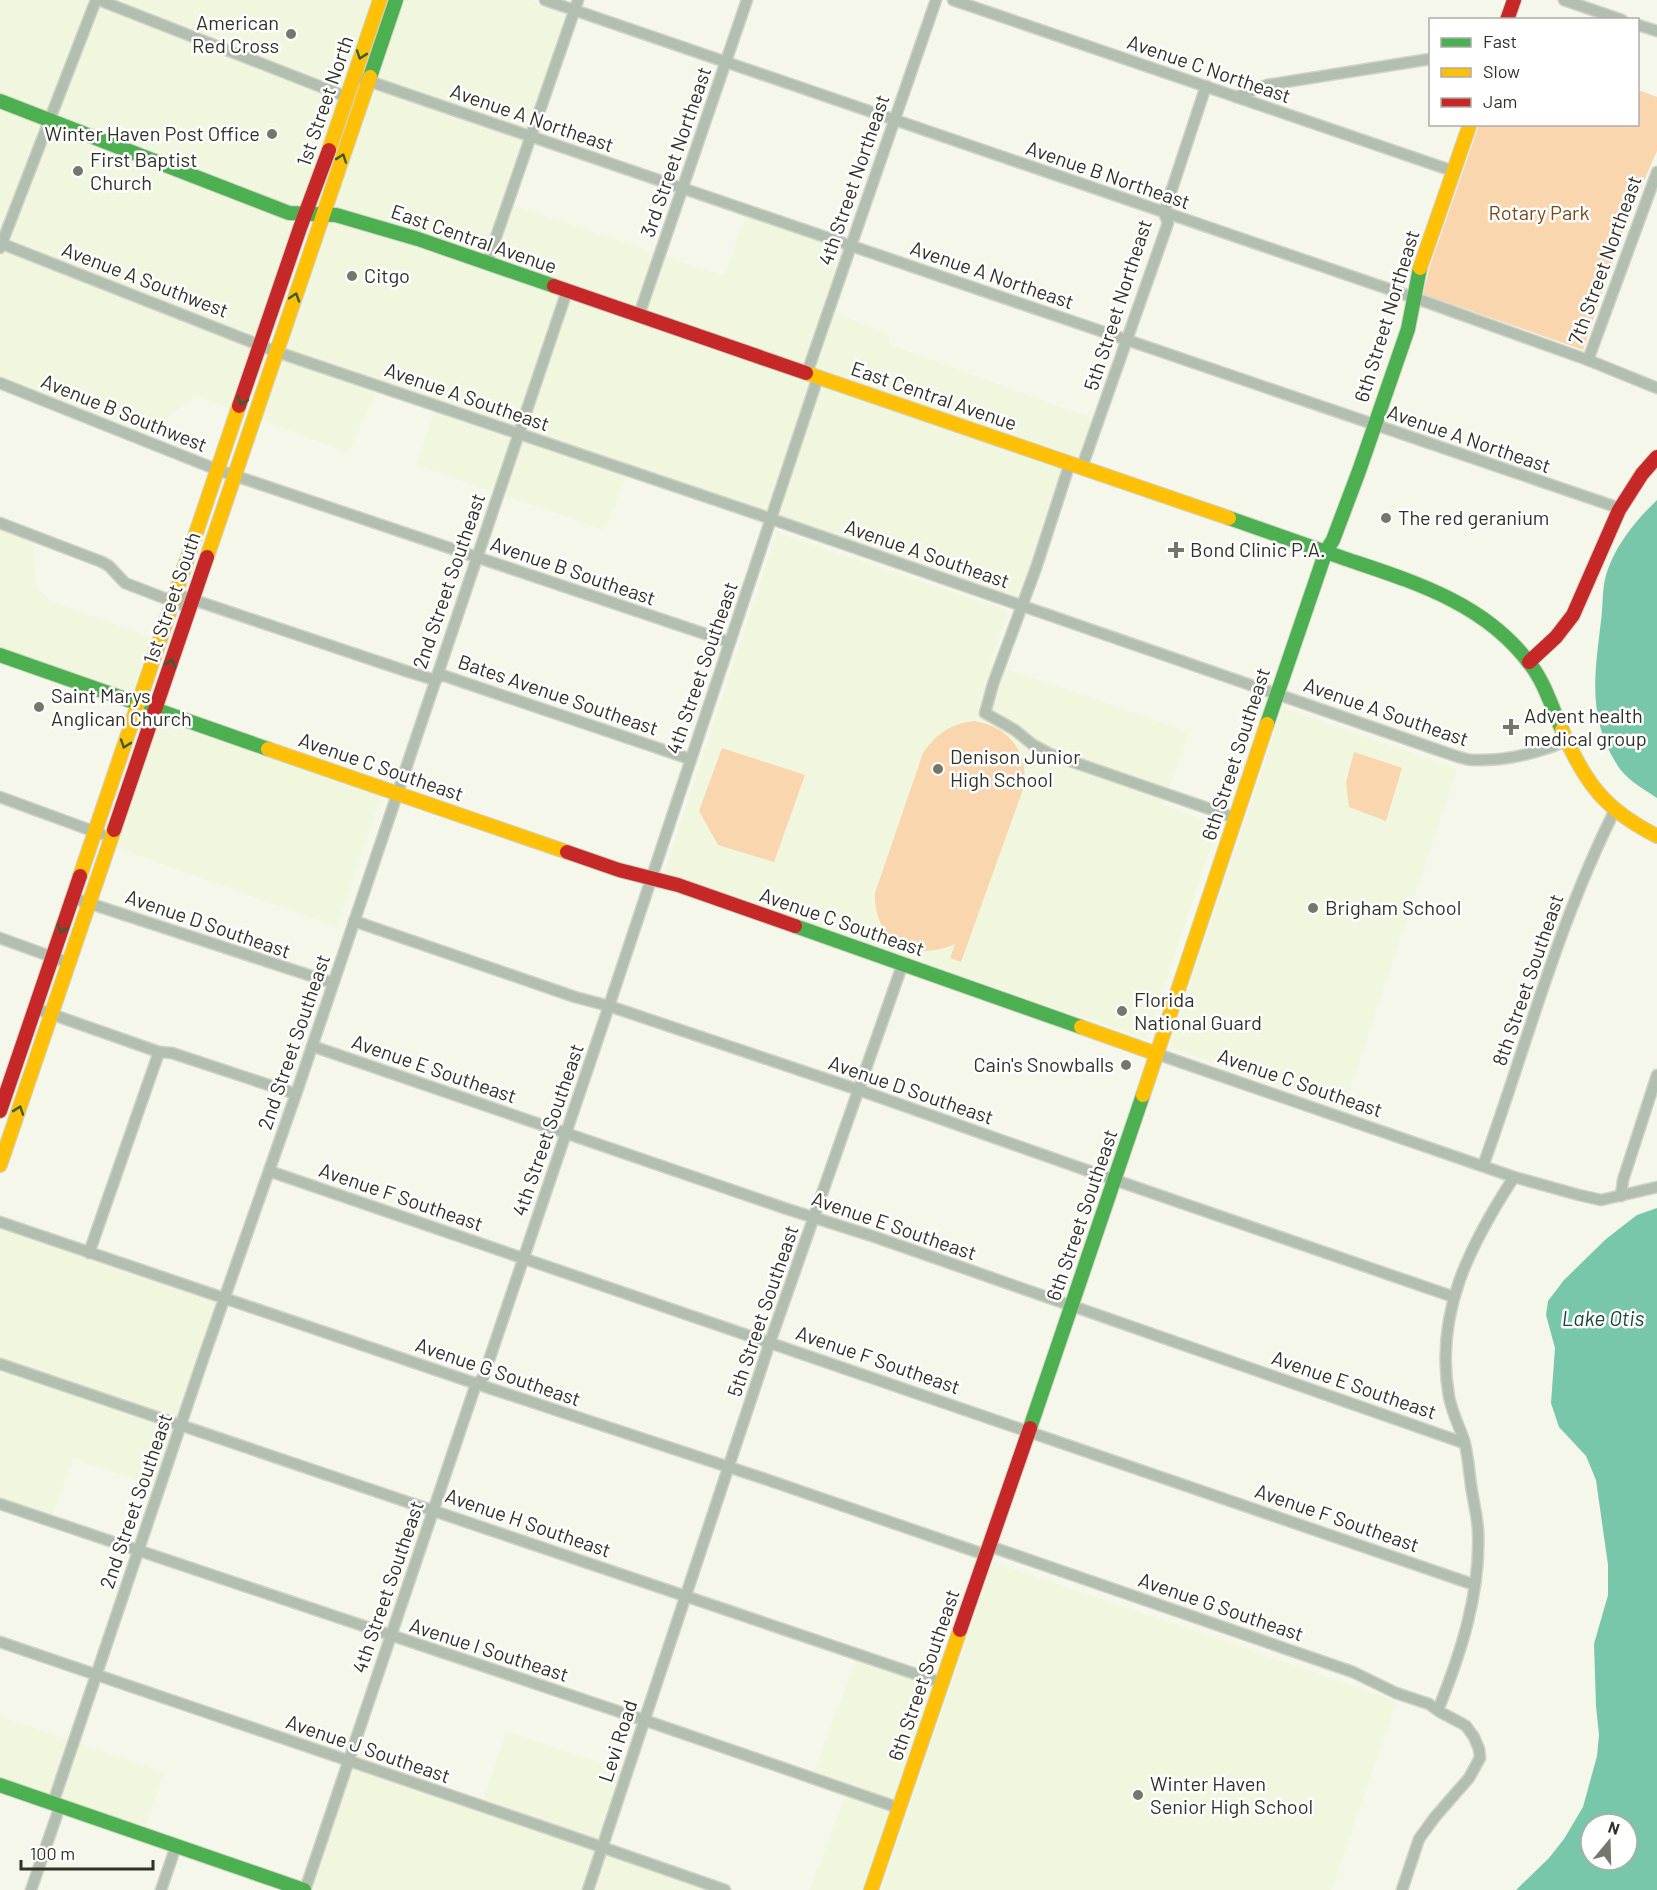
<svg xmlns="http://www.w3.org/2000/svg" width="1657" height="1890" font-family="Barlow,sans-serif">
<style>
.built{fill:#f1f6de}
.green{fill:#fad6ae}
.water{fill:#79c7ab;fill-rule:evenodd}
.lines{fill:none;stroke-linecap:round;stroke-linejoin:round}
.street-casing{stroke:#d0d3c7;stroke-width:13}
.fast-casing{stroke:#d0d3c7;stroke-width:16}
.slow-casing{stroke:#d0d3c7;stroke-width:16}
.jam-casing{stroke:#d0d3c7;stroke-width:16}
.street{stroke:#b2beaf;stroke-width:10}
.fast{stroke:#4caf50;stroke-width:14}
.slow{stroke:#ffc107;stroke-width:14}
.jam{stroke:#c62828;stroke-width:14}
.oneway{stroke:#3a5d36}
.poi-dot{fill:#75766c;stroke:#fff;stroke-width:2}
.labels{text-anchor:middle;stroke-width:5;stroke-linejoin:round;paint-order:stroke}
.poi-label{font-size:20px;fill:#303128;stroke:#fff;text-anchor:start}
.street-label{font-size:20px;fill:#303128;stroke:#fff}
.park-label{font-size:20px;fill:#74481a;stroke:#fff}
.water-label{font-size:21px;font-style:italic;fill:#184638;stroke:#fff}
</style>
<rect width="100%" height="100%" fill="#f4f7e9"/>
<g class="built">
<path d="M0,0H85L91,2L47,113L0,96Z"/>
<path d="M113,0H375L344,91Z"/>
<path d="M401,0H529L569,13L529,130L374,77Z"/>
<path d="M99,6L341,101L302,209H299L55,116Z"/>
<path d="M371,87L525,140L485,257L330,209Z"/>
<path d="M0,107L43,123L0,235Z"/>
<path d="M52,126L298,219L258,339L8,240Z"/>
<path d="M512,205L656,253L637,309L493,260Z"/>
<path d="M746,215L844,249L804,366L645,312L664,256L725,276Z"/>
<path d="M327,219L359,226L561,294L516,428L283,349Z"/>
<path d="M4,250L255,349L234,410L196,395L146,435L0,378V260Z"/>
<path d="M569,297L812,380L768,513L524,430Z"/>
<path d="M832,311L888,335L890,345L1094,419L1079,461L812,369Z"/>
<path d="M280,359L377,391L348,453L259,419Z"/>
<path d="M821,383L1064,467L1020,600L777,516Z"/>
<path d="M433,411L512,437L494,492L417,465L434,412Z"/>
<path d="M521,440L627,476L604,530L503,495Z"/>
<path d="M0,528L33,541L36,586L49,601L156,639L136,698L0,649Z"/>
<path d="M777,533L1008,611L990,663L1189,732L1163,805L1218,825L1146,1039L665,873Z"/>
<path d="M1283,708L1457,769L1344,1107L1169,1047Z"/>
<path d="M157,716L382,793L337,927L113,846Z"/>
<path d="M0,1228L218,1301L179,1419L0,1359Z"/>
<path d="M0,1369L175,1428L155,1487L73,1458L52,1516L0,1498Z"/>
<path d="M993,1562L1397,1701L1331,1890H881Z"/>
<path d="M856,1659L936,1686L896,1802L814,1773Z"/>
<path d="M0,1717L70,1740L50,1797L0,1780Z"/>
<path d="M506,1732L623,1771L600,1841L483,1801Z"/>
<path d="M78,1743L164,1772L145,1829L59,1800Z"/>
<path d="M351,1767L596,1851L583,1890H320L311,1887Z"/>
<path d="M846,1795L893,1812L866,1890H810Z"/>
<path d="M605,1854L629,1863L708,1890H592Z"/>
</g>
<g class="green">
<path d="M1638,90L1657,97V151L1625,224L1583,350L1423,294L1430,266L1479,125L1638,124Z"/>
<path d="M974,721C1010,726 1032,756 1022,792L961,962L950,958L955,944C914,963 873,940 875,893L923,753C937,733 950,724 974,721Z"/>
<path d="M722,748L805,775L774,862L718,845L699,811Z"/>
<path d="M1354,752L1402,768L1386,821L1349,807L1346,782Z"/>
</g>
<g class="water">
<path d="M1657,500V798C1642,788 1625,779 1616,763C1587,716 1595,672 1601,621C1603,606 1602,589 1606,575C1614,547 1636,520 1657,500Z"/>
<path d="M1657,1208V1890H1516L1549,1858L1564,1839L1583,1807L1597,1756L1599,1735L1596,1706L1594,1644L1608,1595V1565L1596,1480L1586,1456L1559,1427L1551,1403L1555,1348L1546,1315L1548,1301L1564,1280L1606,1239L1637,1215ZM1591,1824H1627V1860H1591Z"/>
</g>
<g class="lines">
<g class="street-casing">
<g id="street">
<path d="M99,0L347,97"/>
<path d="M545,0L1415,298L1588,360L1657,388"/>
<path d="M953,0L1453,171"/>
<path d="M1564,0L1622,20"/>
<path d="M1638,25L1657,31"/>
<path d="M354,76L1619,508"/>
<path d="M1236,97L1267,85L1430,59"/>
<path d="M0,243L277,352L760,515L1441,751C1451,754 1463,760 1474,760C1505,761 1538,753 1566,741"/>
<path d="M0,248L96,0"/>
<path d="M487,263L578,0"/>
<path d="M639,315L747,0"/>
<path d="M1588,360L1657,172"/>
<path d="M807,373L936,0"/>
<path d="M0,383L218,470L729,642"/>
<path d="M1070,463L1036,568L993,684L985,713L1015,730L1032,744L1050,754L1236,818"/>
<path d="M1082,467L1168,223L1164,213L1206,86"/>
<path d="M0,523L102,562L109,566L125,583L190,608"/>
<path d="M176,594L406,671L435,680L442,675L690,759"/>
<path d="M0,797L101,834"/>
<path d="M73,898L333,983"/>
<path d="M354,921L575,997L609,1006L859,1090L1086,1170L1454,1297"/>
<path d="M0,938L69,963"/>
<path d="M34,1008L159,1052L172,1053L296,1094"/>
<path d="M312,1046L784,1208L875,1237L1464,1443"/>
<path d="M1157,1054L1514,1177L1579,1195L1601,1200L1657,1187"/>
<path d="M1483,1166C1526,1047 1558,923 1615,810"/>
<path d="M269,1171L1475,1585"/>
<path d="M1621,1196L1623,1180L1657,1075"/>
<path d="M0,1222L486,1387L762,1478L986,1555"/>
<path d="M89,1253L159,1052"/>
<path d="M0,1364L942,1683"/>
<path d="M0,1504L644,1720L899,1808"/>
<path d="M989,1546L1353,1672L1396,1693L1429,1704L1440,1712L1461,1723L1466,1726L1474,1737L1479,1749L1480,1758L1469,1778L1435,1817L1419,1839L1402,1890"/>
<path d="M0,1642L567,1835L725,1890"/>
<path d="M1438,1710C1461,1653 1481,1592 1478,1530C1477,1515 1473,1500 1471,1485C1469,1470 1468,1455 1464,1440C1459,1426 1452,1412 1449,1397C1434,1313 1470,1245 1514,1177"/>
<path d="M53,1803L202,1362L296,1094L567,291"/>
<path d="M31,1890L60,1806"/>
<path d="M161,1890L176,1846"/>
<path d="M305,1890L476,1384L483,1378L609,1006L818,377"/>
<path d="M588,1890L770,1342L903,963"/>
</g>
</g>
<g class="fast-casing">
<g id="fast">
<path d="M370,77L396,0"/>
<path d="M0,101L289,213L336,215L418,239L554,286"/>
<path d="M1229,518C1268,532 1307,545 1346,559C1414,582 1485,603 1530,664C1545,683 1552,708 1562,730"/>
<path d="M0,655L268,749"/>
<path d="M1267,724L1326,551L1333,540L1359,471L1408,329L1420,268"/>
<path d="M795,926L1081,1027"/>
<path d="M1030,1428L1143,1095"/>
<path d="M0,1785L304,1890"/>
</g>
</g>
<g class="slow-casing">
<g id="slow">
<path d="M329,150L380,0"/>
<path d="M1420,268L1470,124"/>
<path d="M806,373L1229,518"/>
<path d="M207,557L370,77"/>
<path d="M1562,730C1585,783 1605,810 1657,836"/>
<path d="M268,749L567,852"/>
<path d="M80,876L239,406"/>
<path d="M1081,1027L1157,1054"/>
<path d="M1143,1095L1267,724"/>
<path d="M0,1165L114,830"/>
<path d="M871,1890L960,1630"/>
</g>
</g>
<g class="jam-casing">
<g id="jam">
<path d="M1507,20L1514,0"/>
<path d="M554,286L806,373"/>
<path d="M239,406L300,228L329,150"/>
<path d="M1529,662L1556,637L1573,615L1619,510L1642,474L1657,457"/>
<path d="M114,830L207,557"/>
<path d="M567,852L619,870L678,885L795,926"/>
<path d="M0,1111L80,876"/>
<path d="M960,1630L1030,1428"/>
</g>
</g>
<use href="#street" class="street"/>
<use href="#fast" class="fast"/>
<use href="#slow" class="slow"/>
<use href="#jam" class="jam"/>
</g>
<defs><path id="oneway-chevron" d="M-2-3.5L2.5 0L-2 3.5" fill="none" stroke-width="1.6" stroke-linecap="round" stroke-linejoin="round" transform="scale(1.5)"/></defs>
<g class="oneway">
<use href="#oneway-chevron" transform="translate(361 55) rotate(109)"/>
<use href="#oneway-chevron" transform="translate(342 158) rotate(-71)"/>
<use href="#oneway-chevron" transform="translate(295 297) rotate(-72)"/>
<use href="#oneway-chevron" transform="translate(242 401) rotate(109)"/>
<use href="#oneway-chevron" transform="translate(171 663) rotate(-71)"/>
<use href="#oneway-chevron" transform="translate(125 744) rotate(109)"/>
<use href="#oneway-chevron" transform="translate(62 929) rotate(109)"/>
<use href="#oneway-chevron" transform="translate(19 1110) rotate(-71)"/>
</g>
<g class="poi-dot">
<circle cx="291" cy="34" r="6"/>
<circle cx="272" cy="134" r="6"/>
<circle cx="78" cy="171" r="6"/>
<circle cx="352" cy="276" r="6"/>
<circle cx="1386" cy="518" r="6"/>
<path d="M1173 541h6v6h6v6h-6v6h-6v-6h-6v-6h6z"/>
<circle cx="39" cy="707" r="6"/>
<path d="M1508 718h6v6h6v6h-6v6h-6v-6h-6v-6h6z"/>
<circle cx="938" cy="769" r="6"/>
<circle cx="1313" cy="908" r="6"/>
<circle cx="1122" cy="1011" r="6"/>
<circle cx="1126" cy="1065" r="6"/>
<circle cx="1138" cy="1795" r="6"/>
</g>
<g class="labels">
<g class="poi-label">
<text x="279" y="30" text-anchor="end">American<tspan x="279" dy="23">Red Cross</tspan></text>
<text x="260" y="141" text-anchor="end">Winter Haven Post Office</text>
<text x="90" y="167">First Baptist<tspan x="90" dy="23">Church</tspan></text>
<text x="364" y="283">Citgo</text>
<text x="1398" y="525">The red geranium</text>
<text x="1190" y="557">Bond Clinic P.A.</text>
<text x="51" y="703">Saint Marys<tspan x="51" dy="23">Anglican Church</tspan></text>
<text x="1524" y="723">Advent health<tspan x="1524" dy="23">medical group</tspan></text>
<text x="950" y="764">Denison Junior<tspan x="950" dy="23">High School</tspan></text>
<text x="1325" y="915">Brigham School</text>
<text x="1134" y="1007">Florida<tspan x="1134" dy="23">National Guard</tspan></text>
<text x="1114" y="1072" text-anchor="end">Cain's Snowballs</text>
<text x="1150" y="1791">Winter Haven<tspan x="1150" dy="23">Senior High School</tspan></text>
</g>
<g class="street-label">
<text transform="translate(1209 69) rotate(19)" y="7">Avenue C Northeast</text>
<text transform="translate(325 101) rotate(-71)" y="7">1st Street North</text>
<text transform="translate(532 118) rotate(19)" y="7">Avenue A Northeast</text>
<text transform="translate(676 152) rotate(-71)" y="7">3rd Street Northeast</text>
<text transform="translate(1108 175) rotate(19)" y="7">Avenue B Northeast</text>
<text transform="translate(854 180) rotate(-71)" y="7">4th Street Northeast</text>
<text transform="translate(474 239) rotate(19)" y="7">East Central Avenue</text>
<text transform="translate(1605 260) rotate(-70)" y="7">7th Street Northeast</text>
<text transform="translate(992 275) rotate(19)" y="7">Avenue A Northeast</text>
<text transform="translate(145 280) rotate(21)" y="7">Avenue A Southwest</text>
<text transform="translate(1118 305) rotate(-72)" y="7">5th Street Northeast</text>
<text transform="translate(1387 316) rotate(-73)" y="7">6th Street Northeast</text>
<text transform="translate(934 396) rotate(19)" y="7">East Central Avenue</text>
<text transform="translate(467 397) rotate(19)" y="7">Avenue A Southeast</text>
<text transform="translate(124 413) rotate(22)" y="7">Avenue B Southwest</text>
<text transform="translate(1469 439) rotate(19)" y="7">Avenue A Northeast</text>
<text transform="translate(927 554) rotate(19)" y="7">Avenue A Southeast</text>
<text transform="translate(573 571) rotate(19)" y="7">Avenue B Southeast</text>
<text transform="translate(449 581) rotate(-71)" y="7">2nd Street Southeast</text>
<text transform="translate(172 598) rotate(-71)" y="7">1st Street South</text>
<text transform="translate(702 668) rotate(-71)" y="7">4th Street Southeast</text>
<text transform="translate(558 695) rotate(19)" y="7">Bates Avenue Southeast</text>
<text transform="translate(1386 712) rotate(19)" y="7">Avenue A Southeast</text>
<text transform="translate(1236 754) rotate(-72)" y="7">6th Street Southeast</text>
<text transform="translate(381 767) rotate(19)" y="7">Avenue C Southeast</text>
<text transform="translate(842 922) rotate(19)" y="7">Avenue C Southeast</text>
<text transform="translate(208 924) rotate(19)" y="7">Avenue D Southeast</text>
<text transform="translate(1528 980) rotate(-71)" y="7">8th Street Southeast</text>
<text transform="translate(294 1042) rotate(-71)" y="7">2nd Street Southeast</text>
<text transform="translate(434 1069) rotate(19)" y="7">Avenue E Southeast</text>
<text transform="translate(1300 1083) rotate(19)" y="7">Avenue C Southeast</text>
<text transform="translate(911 1090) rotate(19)" y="7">Avenue D Southeast</text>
<text transform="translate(548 1130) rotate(-71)" y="7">4th Street Southeast</text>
<text transform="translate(401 1197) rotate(19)" y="7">Avenue F Southeast</text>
<text transform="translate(1082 1215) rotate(-71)" y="7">6th Street Southeast</text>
<text transform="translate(894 1226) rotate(19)" y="7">Avenue E Southeast</text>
<text transform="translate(763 1311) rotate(-71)" y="7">5th Street Southeast</text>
<text transform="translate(878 1360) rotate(19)" y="7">Avenue F Southeast</text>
<text transform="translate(498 1372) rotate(19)" y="7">Avenue G Southeast</text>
<text transform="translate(1354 1385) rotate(19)" y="7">Avenue E Southeast</text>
<text transform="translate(136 1501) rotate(-71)" y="7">2nd Street Southeast</text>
<text transform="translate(1337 1518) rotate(19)" y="7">Avenue F Southeast</text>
<text transform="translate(528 1523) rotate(19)" y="7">Avenue H Southeast</text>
<text transform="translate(388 1587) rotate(-71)" y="7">4th Street Southeast</text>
<text transform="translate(1221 1607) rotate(19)" y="7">Avenue G Southeast</text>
<text transform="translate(489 1650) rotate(18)" y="7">Avenue I Southeast</text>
<text transform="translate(924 1675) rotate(-71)" y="7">6th Street Southeast</text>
<text transform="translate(618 1741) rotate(-72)" y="7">Levi Road</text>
<text transform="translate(368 1749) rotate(19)" y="7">Avenue J Southeast</text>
</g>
<g class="park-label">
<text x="1539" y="220">Rotary Park</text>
</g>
<g class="water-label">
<text x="1603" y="1326">Lake Otis</text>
</g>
</g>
<rect x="1429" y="18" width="210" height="108" fill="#ffffff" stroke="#acada9" stroke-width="1.5"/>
<rect x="1441" y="38" width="30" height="9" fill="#4caf50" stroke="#acada9" stroke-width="1.5"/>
<text x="1483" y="48" font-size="18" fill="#303128">Fast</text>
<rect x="1441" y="68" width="30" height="9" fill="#ffc107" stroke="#acada9" stroke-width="1.5"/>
<text x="1483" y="78" font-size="18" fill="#303128">Slow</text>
<rect x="1441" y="98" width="30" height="9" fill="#c62828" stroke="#acada9" stroke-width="1.5"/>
<text x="1483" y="108" font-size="18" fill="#303128">Jam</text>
<g transform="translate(1609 1842) rotate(19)"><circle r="28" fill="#ffffff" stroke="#acada9" stroke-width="1.5"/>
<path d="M0-4.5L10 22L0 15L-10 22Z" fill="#75766c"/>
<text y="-9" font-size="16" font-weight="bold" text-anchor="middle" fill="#303128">N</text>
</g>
<path d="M21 1860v9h132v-9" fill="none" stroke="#303128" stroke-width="3"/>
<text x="30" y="1860" font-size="18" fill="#303128" stroke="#ffffff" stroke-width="4.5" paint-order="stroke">100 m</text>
</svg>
